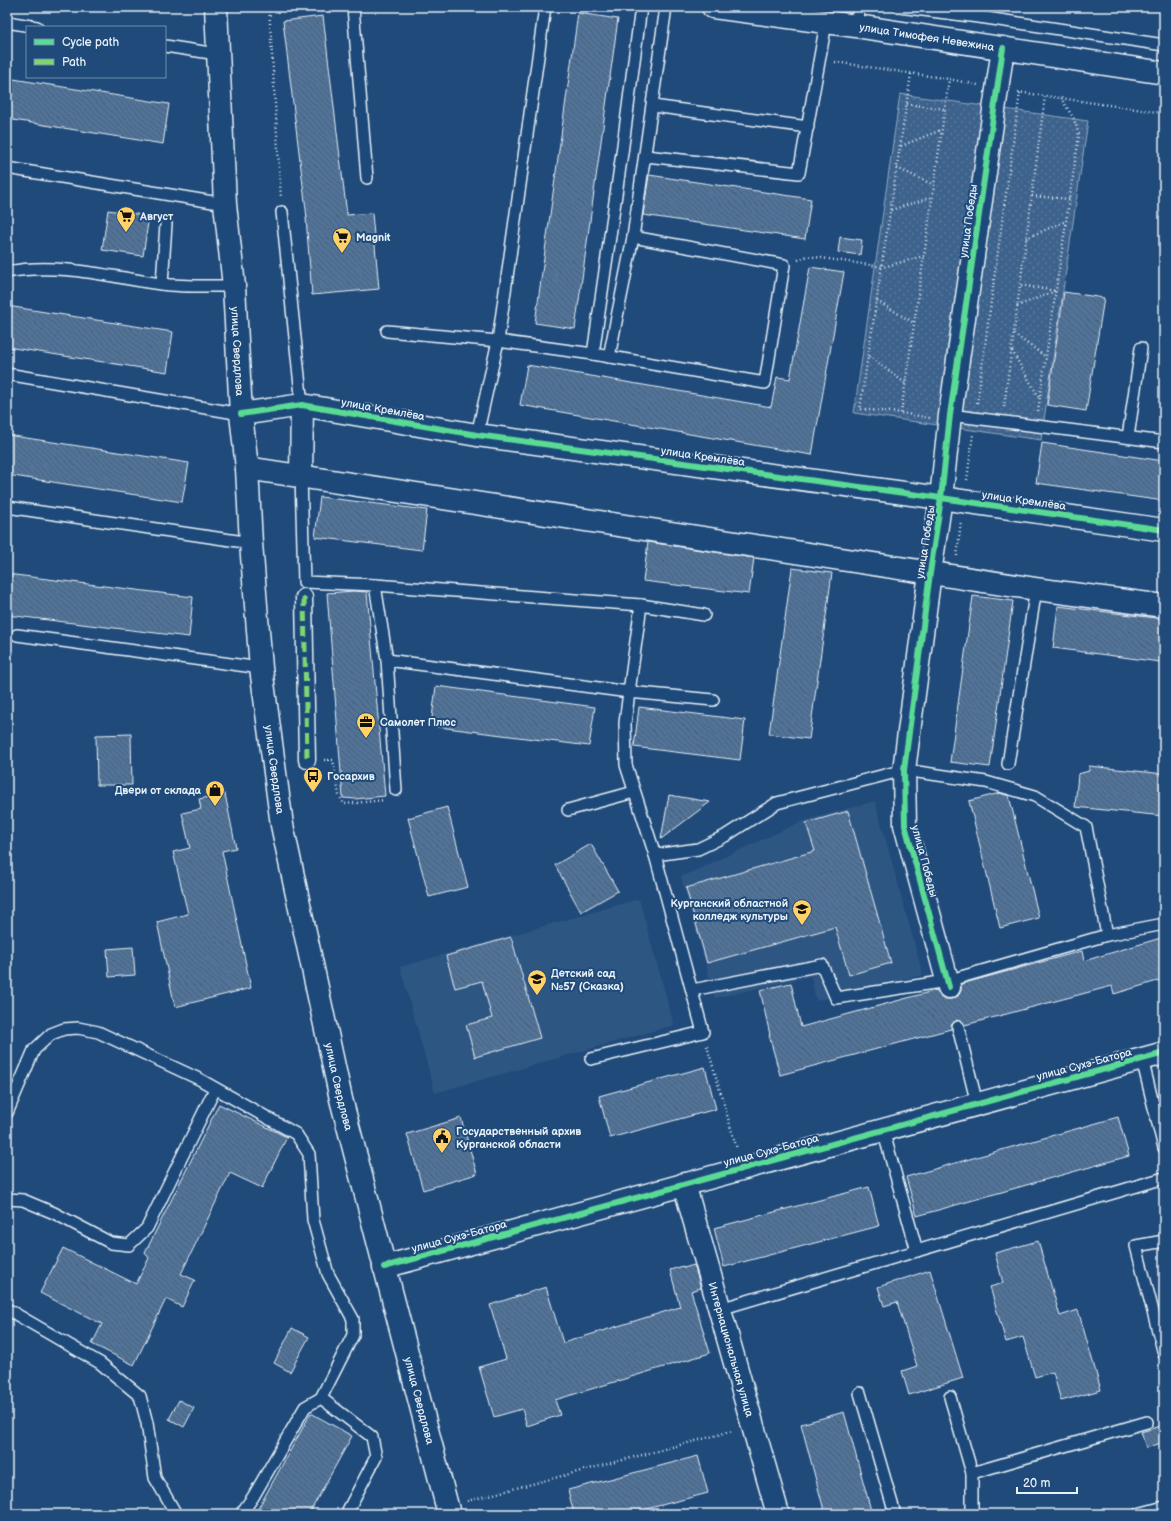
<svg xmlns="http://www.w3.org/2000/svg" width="1171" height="1521" font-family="'Balsamiq Sans',sans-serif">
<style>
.built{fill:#2e5683}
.green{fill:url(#green-dots);stroke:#92aac2}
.building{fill:url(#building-back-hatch);stroke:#e8f1f8}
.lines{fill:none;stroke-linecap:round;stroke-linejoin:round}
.service-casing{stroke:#e8f1f8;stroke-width:14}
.pedestrian-casing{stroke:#e8f1f8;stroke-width:19}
.minor-casing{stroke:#e8f1f8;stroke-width:25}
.tertiary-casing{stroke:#e8f1f8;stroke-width:25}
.secondary-casing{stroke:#e8f1f8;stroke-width:25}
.path{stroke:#e8f1f8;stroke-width:2.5;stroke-dasharray:1 3;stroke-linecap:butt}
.service{stroke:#1f4a7a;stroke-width:11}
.pedestrian{stroke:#1f4a7a;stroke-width:16}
.minor{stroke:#1f4a7a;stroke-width:22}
.tertiary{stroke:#1f4a7a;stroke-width:22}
.secondary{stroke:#1f4a7a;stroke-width:22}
.quiet{stroke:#7fd670;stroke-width:5;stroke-dasharray:10 5;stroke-linecap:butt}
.cycleway-casing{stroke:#1f4a7a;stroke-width:8}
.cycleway{stroke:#5adb95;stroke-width:6}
.labels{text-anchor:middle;stroke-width:4;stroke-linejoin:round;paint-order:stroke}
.street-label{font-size:11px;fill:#e8f1f8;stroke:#1f4a7a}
.poi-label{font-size:11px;font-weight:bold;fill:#e8f1f8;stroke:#1f4a7a;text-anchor:start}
</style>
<defs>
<pattern id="green-dots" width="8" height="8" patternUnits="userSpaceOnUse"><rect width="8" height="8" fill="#3c628c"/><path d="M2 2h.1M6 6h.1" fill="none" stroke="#58799d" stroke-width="1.8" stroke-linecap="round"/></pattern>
<pattern id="building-back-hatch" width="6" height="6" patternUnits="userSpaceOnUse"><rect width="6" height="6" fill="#517399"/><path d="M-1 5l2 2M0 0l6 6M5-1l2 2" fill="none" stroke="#4c5e72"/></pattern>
</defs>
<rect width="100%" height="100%" fill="#1f4a7a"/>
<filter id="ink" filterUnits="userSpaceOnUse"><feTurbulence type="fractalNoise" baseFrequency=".025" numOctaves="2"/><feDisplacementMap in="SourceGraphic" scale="8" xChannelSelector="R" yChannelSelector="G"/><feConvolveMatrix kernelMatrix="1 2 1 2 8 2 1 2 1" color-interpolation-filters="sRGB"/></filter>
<g filter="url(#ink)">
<g class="built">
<path d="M875,801L923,975L816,1001L811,976L715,998L681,877L803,821Z"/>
<path d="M639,899L674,1025L435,1093L400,967Z"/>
</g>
<path class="green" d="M900,94L1088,121L1041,440L854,413Z"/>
<g class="building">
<path d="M578,13L618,19L575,329L535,323Z"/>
<path d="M323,16L347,215L372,213L379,289L312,295L306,218H307L283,21Z"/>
<path d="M7,78L169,104L163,144L7,119Z"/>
<path d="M649,175L811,199L805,239L643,215Z"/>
<path d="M108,210L149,216L143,256L102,250Z"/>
<path d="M840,237L862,240L860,255L838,252Z"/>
<path d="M810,267L844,272L812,455L520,405L527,365L771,407L777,377L790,379Z"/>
<path d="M1064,292L1104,298L1086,411L1047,405Z"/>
<path d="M7,306L173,332L167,372L7,347Z"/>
<path d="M7,435L189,463L182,502L7,475Z"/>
<path d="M1042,443L1164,461V501L1036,483Z"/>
<path d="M320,497L427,510L422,550L315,537Z"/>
<path d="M648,542L754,558L749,594L643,581Z"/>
<path d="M792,568L832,573L809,739L769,734Z"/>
<path d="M7,574L193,597L189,637L7,615Z"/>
<path d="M354,591L367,592L385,796L355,799L343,798L327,593Z"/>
<path d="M973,596L1013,601L990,767L950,762Z"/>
<path d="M1058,606L1164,619L1160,662L1053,648Z"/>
<path d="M436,686L595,707L589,746L431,726Z"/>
<path d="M639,707L745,720L740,760L634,747Z"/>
<path d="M131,734L132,785H97L96,735Z"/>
<path d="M1089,766L1164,774V816L1075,807L1078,774L1089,771Z"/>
<path d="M1000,793L1009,796L1039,918L1000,928L969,801Z"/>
<path d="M225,794L236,848L222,851L251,988L175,1007L157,922L188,914L173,852L190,848L182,813L201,809L199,799Z"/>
<path d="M669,795L710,802L661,839Z"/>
<path d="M447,807L468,887L429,897L408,818Z"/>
<path d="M848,811L891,963L849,975L835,927L707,963L686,888L815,851L806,823Z"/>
<path d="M591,844L618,891L581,912L555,865Z"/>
<path d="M511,937L540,1038L475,1057L466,1025L492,1018L482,981L455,988L446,956Z"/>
<path d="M1164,937V979L1114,994L1112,986L965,1025L963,1022L957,1020L951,1025V1029L780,1075L769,1035H770L760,990L791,983L801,1027L937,990L940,996L945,999H952L958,996L961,991V984L1082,951L1084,961Z"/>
<path d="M133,947L135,975L109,977L107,949Z"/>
<path d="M705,1067L716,1109L610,1138L599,1096Z"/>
<path d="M219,1104L287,1137L262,1188L230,1173L181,1274L195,1280L182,1307L166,1299L134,1365L92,1344L102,1324L40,1293L63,1248L136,1284L149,1258L145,1253Z"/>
<path d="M1118,1117L1129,1156L917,1216L906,1177Z"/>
<path d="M461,1118L477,1174L423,1190L407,1134Z"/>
<path d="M869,1187L879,1226L724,1267L714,1228Z"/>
<path d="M1038,1241L1060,1316L1078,1310L1101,1390L1061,1401L1053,1372L1035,1377L1023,1337L1006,1342L990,1287L1003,1283L995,1253Z"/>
<path d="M694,1265L701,1288L691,1291L710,1353L555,1400L560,1415L527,1426L522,1409L494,1417L479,1367L506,1359L490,1305L546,1287L563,1343L680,1307L670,1270L683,1266L684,1268Z"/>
<path d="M930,1270L963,1378L909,1395L902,1371L917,1366L897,1302L884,1306L878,1287Z"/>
<path d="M292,1328L309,1337L290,1372L274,1363Z"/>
<path d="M179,1400L194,1408L184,1427L169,1419Z"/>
<path d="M844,1412L872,1514H825L801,1424Z"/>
<path d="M311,1413L352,1436L309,1514H255Z"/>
<path d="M1164,1425V1442L1146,1448L1141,1432Z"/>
<path d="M698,1456L708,1493L627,1514H574L568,1490Z"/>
</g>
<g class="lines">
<g class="service-casing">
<g id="service">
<path d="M353,7L367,178"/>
<path d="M899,7L986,18L1164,45"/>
<path d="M7,22L37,27"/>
<path d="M856,26L859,7"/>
<path d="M165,46L217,54"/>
<path d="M653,106L808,127"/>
<path d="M646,156L799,173L826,23"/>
<path d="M7,168L225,204"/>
<path d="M282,212L302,405"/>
<path d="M633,237L784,265L765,383L593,354L622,153L641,7"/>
<path d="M7,272C59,262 110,277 161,284C184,287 210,286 234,286"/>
<path d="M162,284L166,224"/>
<path d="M387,331L498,341L593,354"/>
<path d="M609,357L633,237L666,7"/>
<path d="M7,374L241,414"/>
<path d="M950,415L1164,442"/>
<path d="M477,435L498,341L545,7"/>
<path d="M1128,437L1141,348"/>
<path d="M301,476L304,582L375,585L387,660L396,790"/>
<path d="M7,507L251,543"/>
<path d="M375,585L641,605L704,615"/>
<path d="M17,635L261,668"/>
<path d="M387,660L629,692L641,605"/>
<path d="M1008,764L1036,589"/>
<path d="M568,810L634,792"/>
<path d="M655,855L626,765L625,723L629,692L713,700"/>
<path d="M1107,935L1164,924"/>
<path d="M958,1027L977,1104"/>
<path d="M591,1059L703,1032L655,855L698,849L725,836L777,803L904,770L986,782L1035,796L1086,827L1107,935L947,981L836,998L822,965L692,990"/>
<path d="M1142,1059L1164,1148"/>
<path d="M7,1113L34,1050L51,1034L64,1029L78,1028L98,1032L199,1079L296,1134L309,1154L313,1220L328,1274L353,1319V1335L321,1398"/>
<path d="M883,1130L917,1251"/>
<path d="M7,1199L23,1200L54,1213L111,1243L129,1245L147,1228L215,1089"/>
<path d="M1164,1241L1136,1246L1164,1354"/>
<path d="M7,1309L100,1363L140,1396L147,1423L155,1478L176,1514"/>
<path d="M720,1309L1164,1178"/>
<path d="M860,1393L895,1514"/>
<path d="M950,1397L972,1473V1514"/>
<path d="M972,1473L1147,1422"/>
<path d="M241,1514L253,1497L305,1407L321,1398L372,1437L376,1457L346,1514"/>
<path d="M1138,1514L1164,1507"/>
</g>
</g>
<g class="pedestrian-casing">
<path id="pedestrian" d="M304,597L307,760"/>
</g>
<g class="minor-casing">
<g id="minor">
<path d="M241,414L302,405L477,435L941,498L1164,530"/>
<path d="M247,468L1036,589L1164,606"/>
<path d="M301,476L302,405"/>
<path d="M949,987L905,825L904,770L930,573L941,498L950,415L1003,48"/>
<path id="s1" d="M684,1184L778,1514"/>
<path d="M384,1267L1164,1053"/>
</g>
</g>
<g class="tertiary-casing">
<g id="tertiary">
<path id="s2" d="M713,7L856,26L1164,73"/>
</g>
</g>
<g class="secondary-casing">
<g id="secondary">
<path id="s3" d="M216,7L225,204L234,286L241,414L247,468L251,543L261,668L282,825L341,1099L449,1514"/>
</g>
</g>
<g class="path">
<path d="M269,7L281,198"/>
<path d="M835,62L949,79"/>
<path d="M911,74L860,409L901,413L924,256"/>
<path d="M1018,92L1164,113"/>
<path d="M907,104L945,109"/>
<path d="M901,146L941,130"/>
<path d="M897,168L934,185"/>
<path d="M1032,196L1069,199"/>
<path d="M891,210L933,197"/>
<path d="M1026,238L1066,221"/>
<path d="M798,260L808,256L883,267L924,256L949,79L978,85"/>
<path d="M877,301L914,323"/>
<path d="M1017,306L1056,291L1020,285"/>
<path d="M1014,334L1046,357"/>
<path d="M1012,351L1040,399"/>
<path d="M869,356L905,383"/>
<path d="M977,403L1020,92"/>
<path d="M1004,407L1045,96"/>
<path d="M1038,411L1079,135L1074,119L1061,98"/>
<path d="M901,413L930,418"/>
<path d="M967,480L973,434"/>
<path d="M957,556L961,521"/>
<path d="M324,760H333L339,795L344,804L385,800"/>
<path d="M707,1046L737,1149"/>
<path d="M467,1501L733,1431"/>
</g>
<use href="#service" class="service"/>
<use href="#pedestrian" class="pedestrian"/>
<use href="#minor" class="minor"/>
<use href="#tertiary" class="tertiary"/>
<use href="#secondary" class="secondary"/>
<path class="quiet" d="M304,597L307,760"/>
<g class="cycleway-casing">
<g id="cycleway">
<path d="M241,414L302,405L477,435L941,498L1164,530"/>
<path d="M949,987L905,825L904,770L930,573L941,498L950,415L1003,48"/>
<path d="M384,1267L1164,1053"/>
</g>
</g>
<use href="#cycleway" class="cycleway"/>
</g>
</g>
<defs>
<g id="supermarket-pin" transform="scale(1)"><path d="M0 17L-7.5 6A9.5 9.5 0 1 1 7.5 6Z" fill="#ffd166" stroke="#1f4a7a"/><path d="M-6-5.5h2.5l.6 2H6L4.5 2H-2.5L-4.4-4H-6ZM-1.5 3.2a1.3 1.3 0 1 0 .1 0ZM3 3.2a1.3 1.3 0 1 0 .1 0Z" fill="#111"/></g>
<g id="office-pin" transform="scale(1)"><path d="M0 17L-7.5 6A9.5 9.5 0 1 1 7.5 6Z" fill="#ffd166" stroke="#1f4a7a"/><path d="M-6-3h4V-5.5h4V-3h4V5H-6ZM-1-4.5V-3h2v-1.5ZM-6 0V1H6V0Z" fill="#111"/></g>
<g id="bus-pin" transform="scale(1)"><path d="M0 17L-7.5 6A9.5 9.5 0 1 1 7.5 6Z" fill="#ffd166" stroke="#1f4a7a"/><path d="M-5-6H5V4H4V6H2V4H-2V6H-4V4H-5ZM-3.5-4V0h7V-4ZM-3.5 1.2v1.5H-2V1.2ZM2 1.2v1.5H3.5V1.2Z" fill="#111"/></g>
<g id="shop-pin" transform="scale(1)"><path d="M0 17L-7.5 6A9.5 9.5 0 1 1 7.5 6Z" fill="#ffd166" stroke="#1f4a7a"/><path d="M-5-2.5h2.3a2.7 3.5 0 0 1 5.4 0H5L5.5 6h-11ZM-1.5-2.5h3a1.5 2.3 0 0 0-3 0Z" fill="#111"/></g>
<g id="university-pin" transform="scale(1)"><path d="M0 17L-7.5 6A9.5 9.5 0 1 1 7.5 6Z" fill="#ffd166" stroke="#1f4a7a"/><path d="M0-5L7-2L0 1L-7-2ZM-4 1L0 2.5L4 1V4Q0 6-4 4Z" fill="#111"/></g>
<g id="school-pin" transform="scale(1)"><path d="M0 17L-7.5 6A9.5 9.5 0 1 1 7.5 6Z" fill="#ffd166" stroke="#1f4a7a"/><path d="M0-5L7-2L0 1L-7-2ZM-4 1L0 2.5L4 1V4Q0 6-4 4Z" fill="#111"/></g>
<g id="civic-pin" transform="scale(1)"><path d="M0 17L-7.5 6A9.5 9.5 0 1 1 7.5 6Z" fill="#ffd166" stroke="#1f4a7a"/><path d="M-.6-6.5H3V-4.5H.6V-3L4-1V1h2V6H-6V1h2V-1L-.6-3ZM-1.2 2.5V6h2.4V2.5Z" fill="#111"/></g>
</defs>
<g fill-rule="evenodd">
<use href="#supermarket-pin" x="126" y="216"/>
<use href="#supermarket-pin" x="342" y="237"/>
<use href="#office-pin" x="366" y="722"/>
<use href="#bus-pin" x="313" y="776"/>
<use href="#shop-pin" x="215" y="790"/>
<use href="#university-pin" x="802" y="909"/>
<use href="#school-pin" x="537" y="979"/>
<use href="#civic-pin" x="442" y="1137"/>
</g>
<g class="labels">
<g class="street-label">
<text dy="4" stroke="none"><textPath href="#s2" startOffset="216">улица Тимофея Невежина</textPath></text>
<text transform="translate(968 221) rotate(-82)" y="4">улица Победы</text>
<text dy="4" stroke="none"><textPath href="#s3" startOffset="345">улица Свердлова</textPath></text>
<text transform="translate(383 409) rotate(10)" y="4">улица Кремлёва</text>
<text transform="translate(703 456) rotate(8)" y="4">улица Кремлёва</text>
<text transform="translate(1024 500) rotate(8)" y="4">улица Кремлёва</text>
<text transform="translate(925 542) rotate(-81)" y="4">улица Победы</text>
<text dy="4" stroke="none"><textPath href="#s3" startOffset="765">улица Свердлова</textPath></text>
<text transform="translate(925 861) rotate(75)" y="4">улица Победы</text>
<text transform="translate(1084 1064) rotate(-15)" y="4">улица Сухэ-Батора</text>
<text dy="4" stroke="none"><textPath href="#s3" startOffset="1089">улица Свердлова</textPath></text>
<text transform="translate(771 1150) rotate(-15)" y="4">улица Сухэ-Батора</text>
<text transform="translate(459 1236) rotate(-15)" y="4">улица Сухэ-Батора</text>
<text dy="4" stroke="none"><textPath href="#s1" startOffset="172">Интернациональная улица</textPath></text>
<text dy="4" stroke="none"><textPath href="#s3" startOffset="1413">улица Свердлова</textPath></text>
</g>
<g class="poi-label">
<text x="140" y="220">Август</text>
<text x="356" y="241">Magnit</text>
<text x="380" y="726">Самолет Плюс</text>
<text x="327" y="780">Госархив</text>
<text x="201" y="794" text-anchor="end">Двери от склада</text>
<text x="788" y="907" text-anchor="end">Курганский областной<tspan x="788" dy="13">колледж культуры</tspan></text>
<text x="551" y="977">Детский сад<tspan x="551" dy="13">№57 (Сказка)</tspan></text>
<text x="456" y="1135">Государственный архив<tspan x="456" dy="13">Курганской области</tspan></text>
</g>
</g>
<rect width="1171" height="1521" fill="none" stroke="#1f4a7a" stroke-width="24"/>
<rect x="12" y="12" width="1147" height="1497" fill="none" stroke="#e8f1f8" stroke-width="1.5" filter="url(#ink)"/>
<rect x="26" y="26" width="140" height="52" fill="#1f4a7a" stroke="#6f8dac"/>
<rect x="34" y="39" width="20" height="6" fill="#5adb95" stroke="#6f8dac"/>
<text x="62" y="46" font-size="12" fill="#e8f1f8">Cycle path</text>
<rect x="34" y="59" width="20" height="6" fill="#7fd670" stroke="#6f8dac"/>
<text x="62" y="66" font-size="12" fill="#e8f1f8">Path</text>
<path d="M1017 1487v6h60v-6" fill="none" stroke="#e8f1f8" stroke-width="2"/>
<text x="1023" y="1487" font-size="12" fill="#e8f1f8" stroke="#1f4a7a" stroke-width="3" paint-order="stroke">20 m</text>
</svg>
